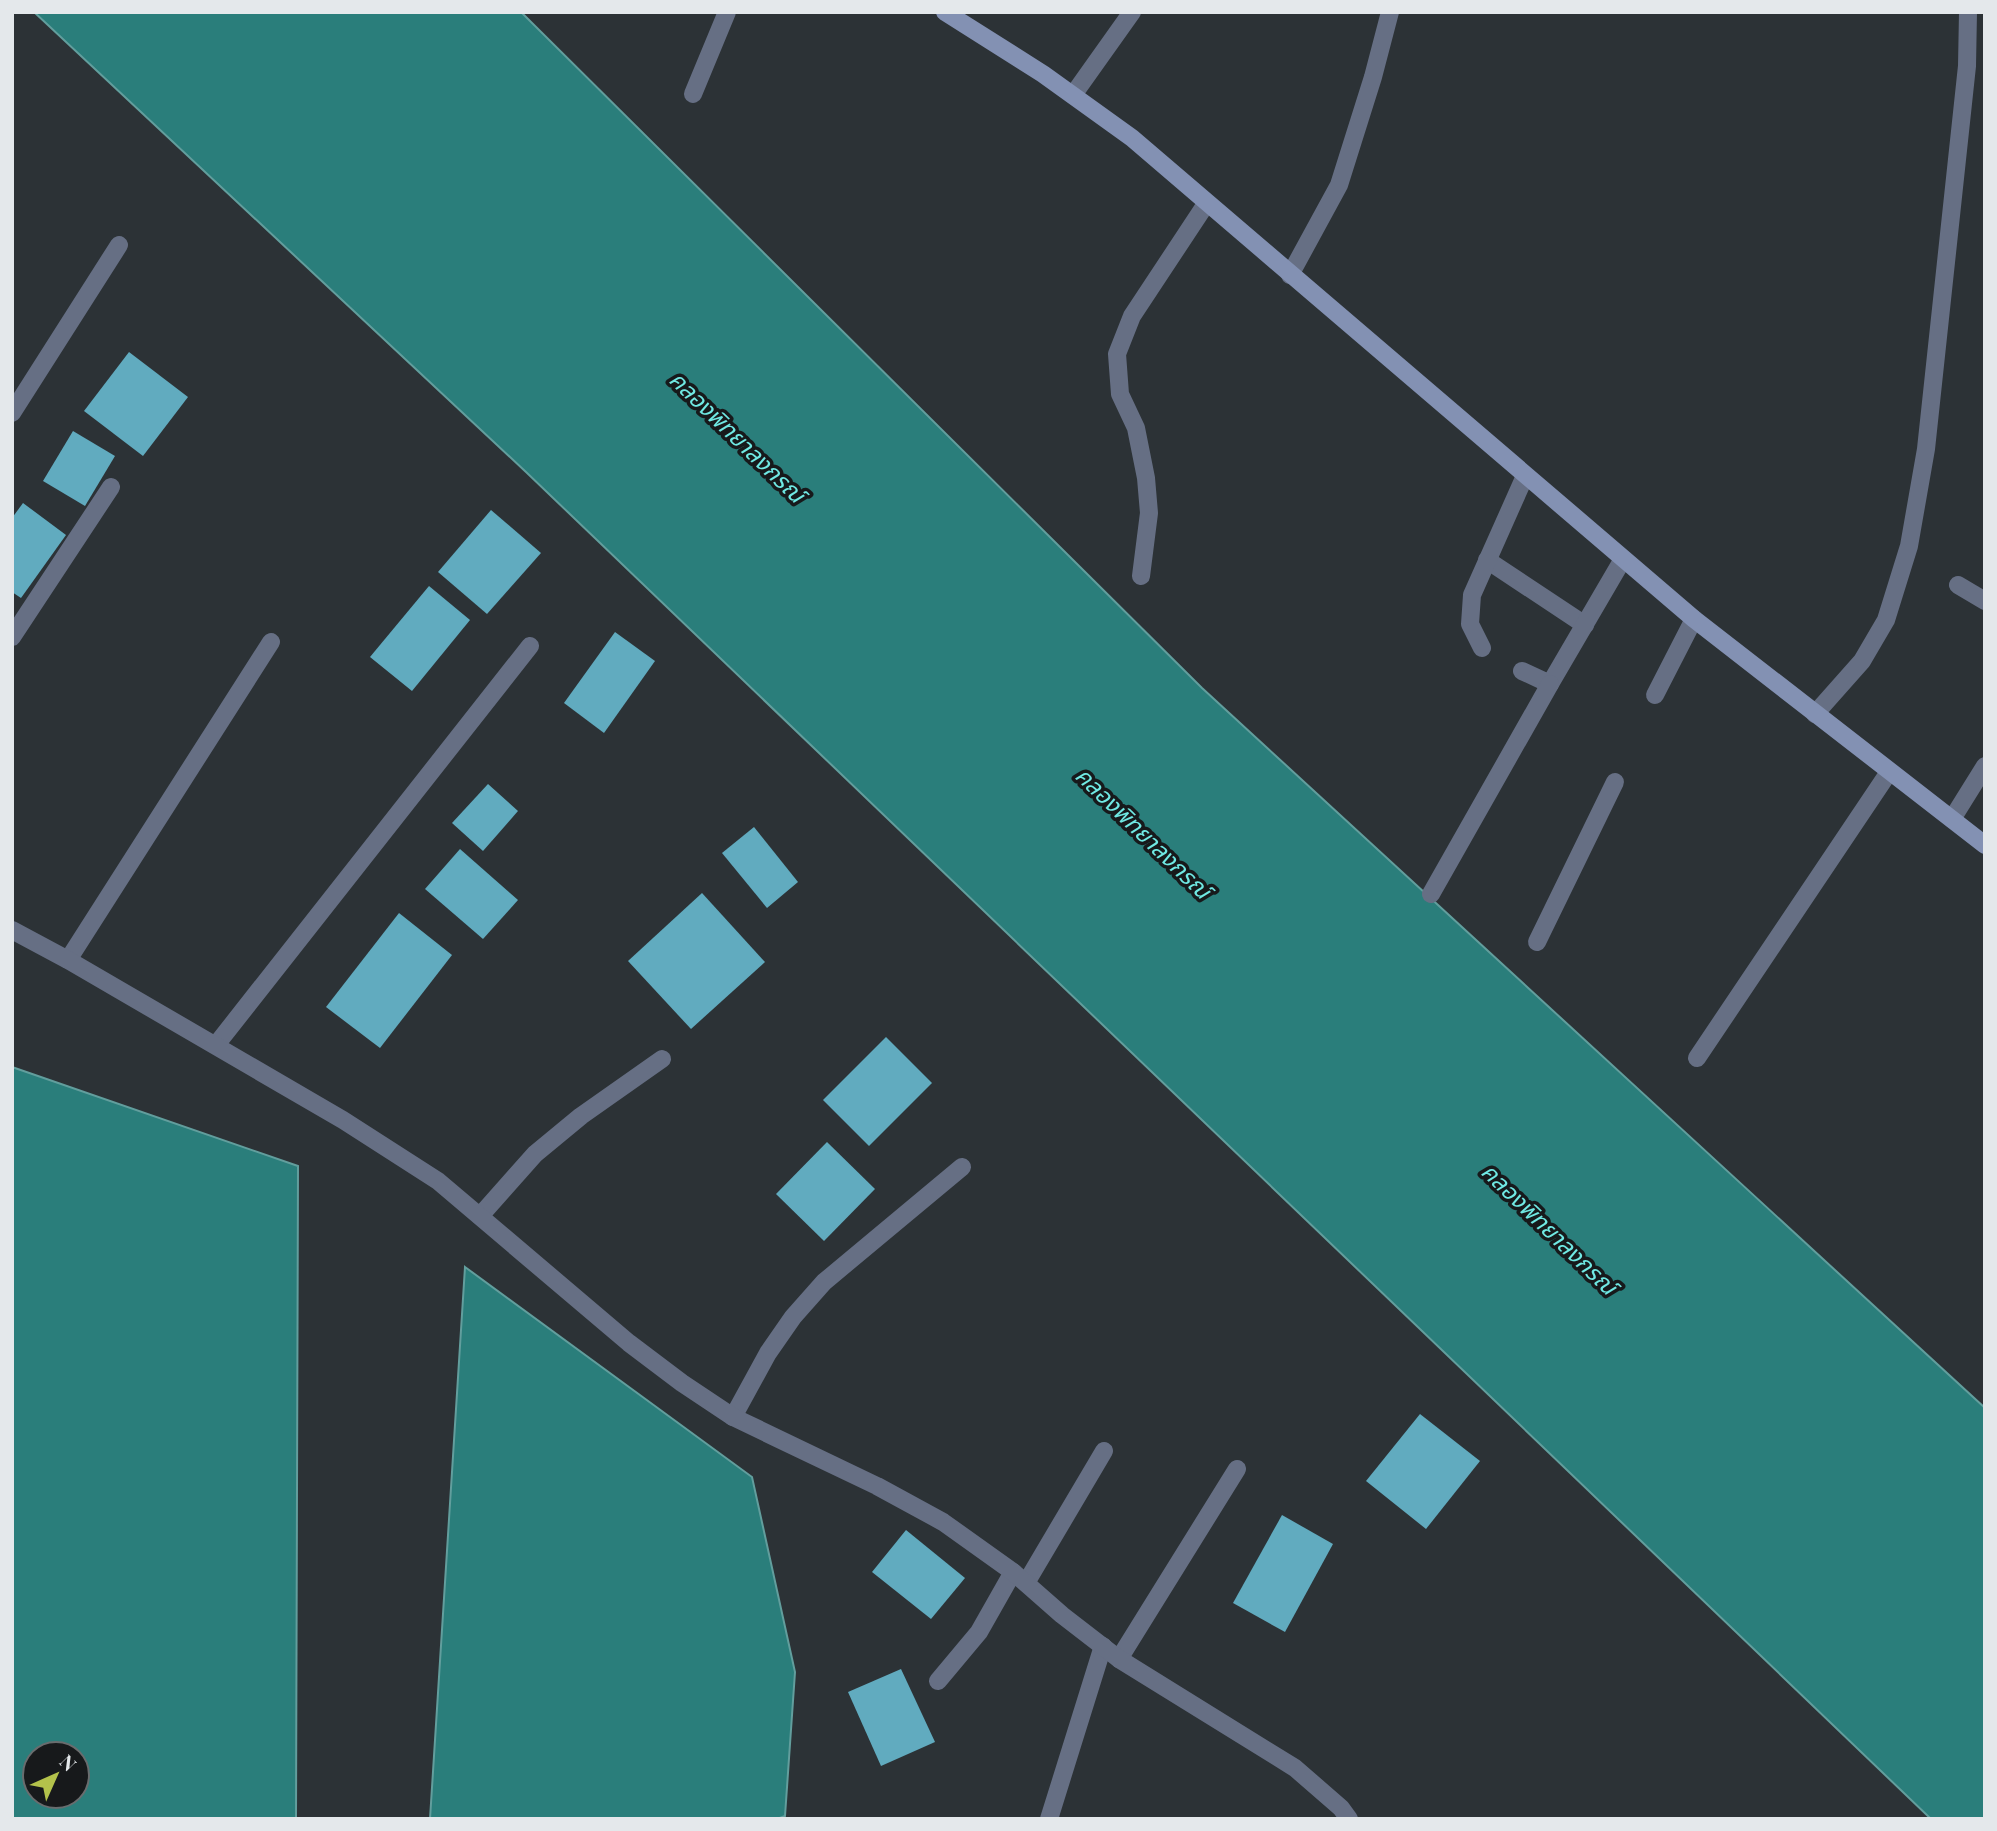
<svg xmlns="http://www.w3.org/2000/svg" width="1997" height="1831" font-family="'Playfair Display','Noto Sans Thai',serif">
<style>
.water{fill:#2a7e7b;stroke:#629e9d;stroke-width:2;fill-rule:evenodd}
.building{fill:#61abbf}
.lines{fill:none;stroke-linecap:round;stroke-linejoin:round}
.lane{stroke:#666f84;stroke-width:18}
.street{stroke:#666f84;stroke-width:18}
.secondary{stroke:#8391b3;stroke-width:18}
.labels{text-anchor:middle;stroke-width:7;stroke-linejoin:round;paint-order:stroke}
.water-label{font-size:23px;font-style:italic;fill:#70e9e4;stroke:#17191b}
</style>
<rect width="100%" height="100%" fill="#2c3236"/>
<g class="water">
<path d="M34,12H521L1202,688L1985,1408V1819H1931L526,472Z"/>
<path d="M12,1067L298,1166L296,1819H12ZM35,1754H77V1796H35Z"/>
<path d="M465,1267L752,1477L795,1672L785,1816L777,1819H430Z"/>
</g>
<g class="building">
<path d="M129,352L188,397L143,456L84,411Z"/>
<path d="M73,431L115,456L85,506L43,481Z"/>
<path d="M23,503L66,535L21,598L12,592V518Z"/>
<path d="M491,510L541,553L487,614L438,572Z"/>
<path d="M429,586L470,620L412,691L370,657Z"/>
<path d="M615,632L655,661L604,733L564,703Z"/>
<path d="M488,784L518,811L483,851L452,823Z"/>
<path d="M754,827L798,882L767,908L722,853Z"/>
<path d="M460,849L518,900L483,939L425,889Z"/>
<path d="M702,893L765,962L691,1029L628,961Z"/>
<path d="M399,913L452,955L380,1048L326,1007Z"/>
<path d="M886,1037L932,1083L869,1146L823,1100Z"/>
<path d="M827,1142L875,1189L824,1241L776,1194Z"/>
<path d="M1420,1414L1480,1461L1426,1529L1366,1481Z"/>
<path d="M1282,1515L1333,1544L1285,1632L1233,1603Z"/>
<path d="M906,1530L965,1578L931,1619L872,1572Z"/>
<path d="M901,1669L935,1742L881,1766L848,1692Z"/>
</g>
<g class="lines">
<g class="lane">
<path d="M693,94L727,12"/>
<path d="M1073,95L1132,12"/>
<path d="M12,413L119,245"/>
<path d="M1487,560L1585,625"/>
<path d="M1141,576L1149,513L1146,478L1136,428L1120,394L1117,354L1132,316L1206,204"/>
<path d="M1958,585L1985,601"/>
<path d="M12,637L111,487"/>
<path d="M1482,648L1470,624L1472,595L1525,476"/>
<path d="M1522,671L1550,684L1623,559"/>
<path d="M1655,695L1694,619"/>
<path d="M1815,714L1862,661L1886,620L1909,546L1926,449L1967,66L1968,12"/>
<path d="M1952,819L1985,766"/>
<path d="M1431,894L1550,684"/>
<path d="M1537,942L1615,782"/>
<path d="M68,960L271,642"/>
<path d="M216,1045L530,646"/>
<path d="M1697,1058L1889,772"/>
<path d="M480,1216L535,1154L581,1116L662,1059"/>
<path d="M733,1417L768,1353L793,1317L824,1282L962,1167"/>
<path d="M1026,1583L1104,1451"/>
<path d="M1119,1659L1237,1469"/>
<path d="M938,1681L979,1632L1013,1572"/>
<path d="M1049,1819L1103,1646"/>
</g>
<g class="street">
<path d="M1290,275L1339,185L1373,77L1390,12"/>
<path d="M12,930L68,960L343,1120L438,1181L629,1343L682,1383L733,1417L877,1486L943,1522L1013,1572L1062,1615L1119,1659L1295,1768L1341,1808L1349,1819"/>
</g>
<path class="secondary" d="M945,12L1043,74L1132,138L1694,619L1985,845"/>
</g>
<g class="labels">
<g class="water-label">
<text transform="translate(737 437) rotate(44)" y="8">คลองพิทยาลงกรณ์</text>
<text transform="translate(1143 833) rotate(44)" y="8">คลองพิทยาลงกรณ์</text>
<text transform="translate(1549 1229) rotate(44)" y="8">คลองพิทยาลงกรณ์</text>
</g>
</g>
<rect width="1997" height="1831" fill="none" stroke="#e4e8eb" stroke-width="28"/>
<g transform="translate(56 1775) rotate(45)"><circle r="33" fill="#17191b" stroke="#696c6e" stroke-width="2"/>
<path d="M0-5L12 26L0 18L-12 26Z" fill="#b3c24b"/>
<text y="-10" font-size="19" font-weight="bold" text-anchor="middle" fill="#e4e8eb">N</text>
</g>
</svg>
